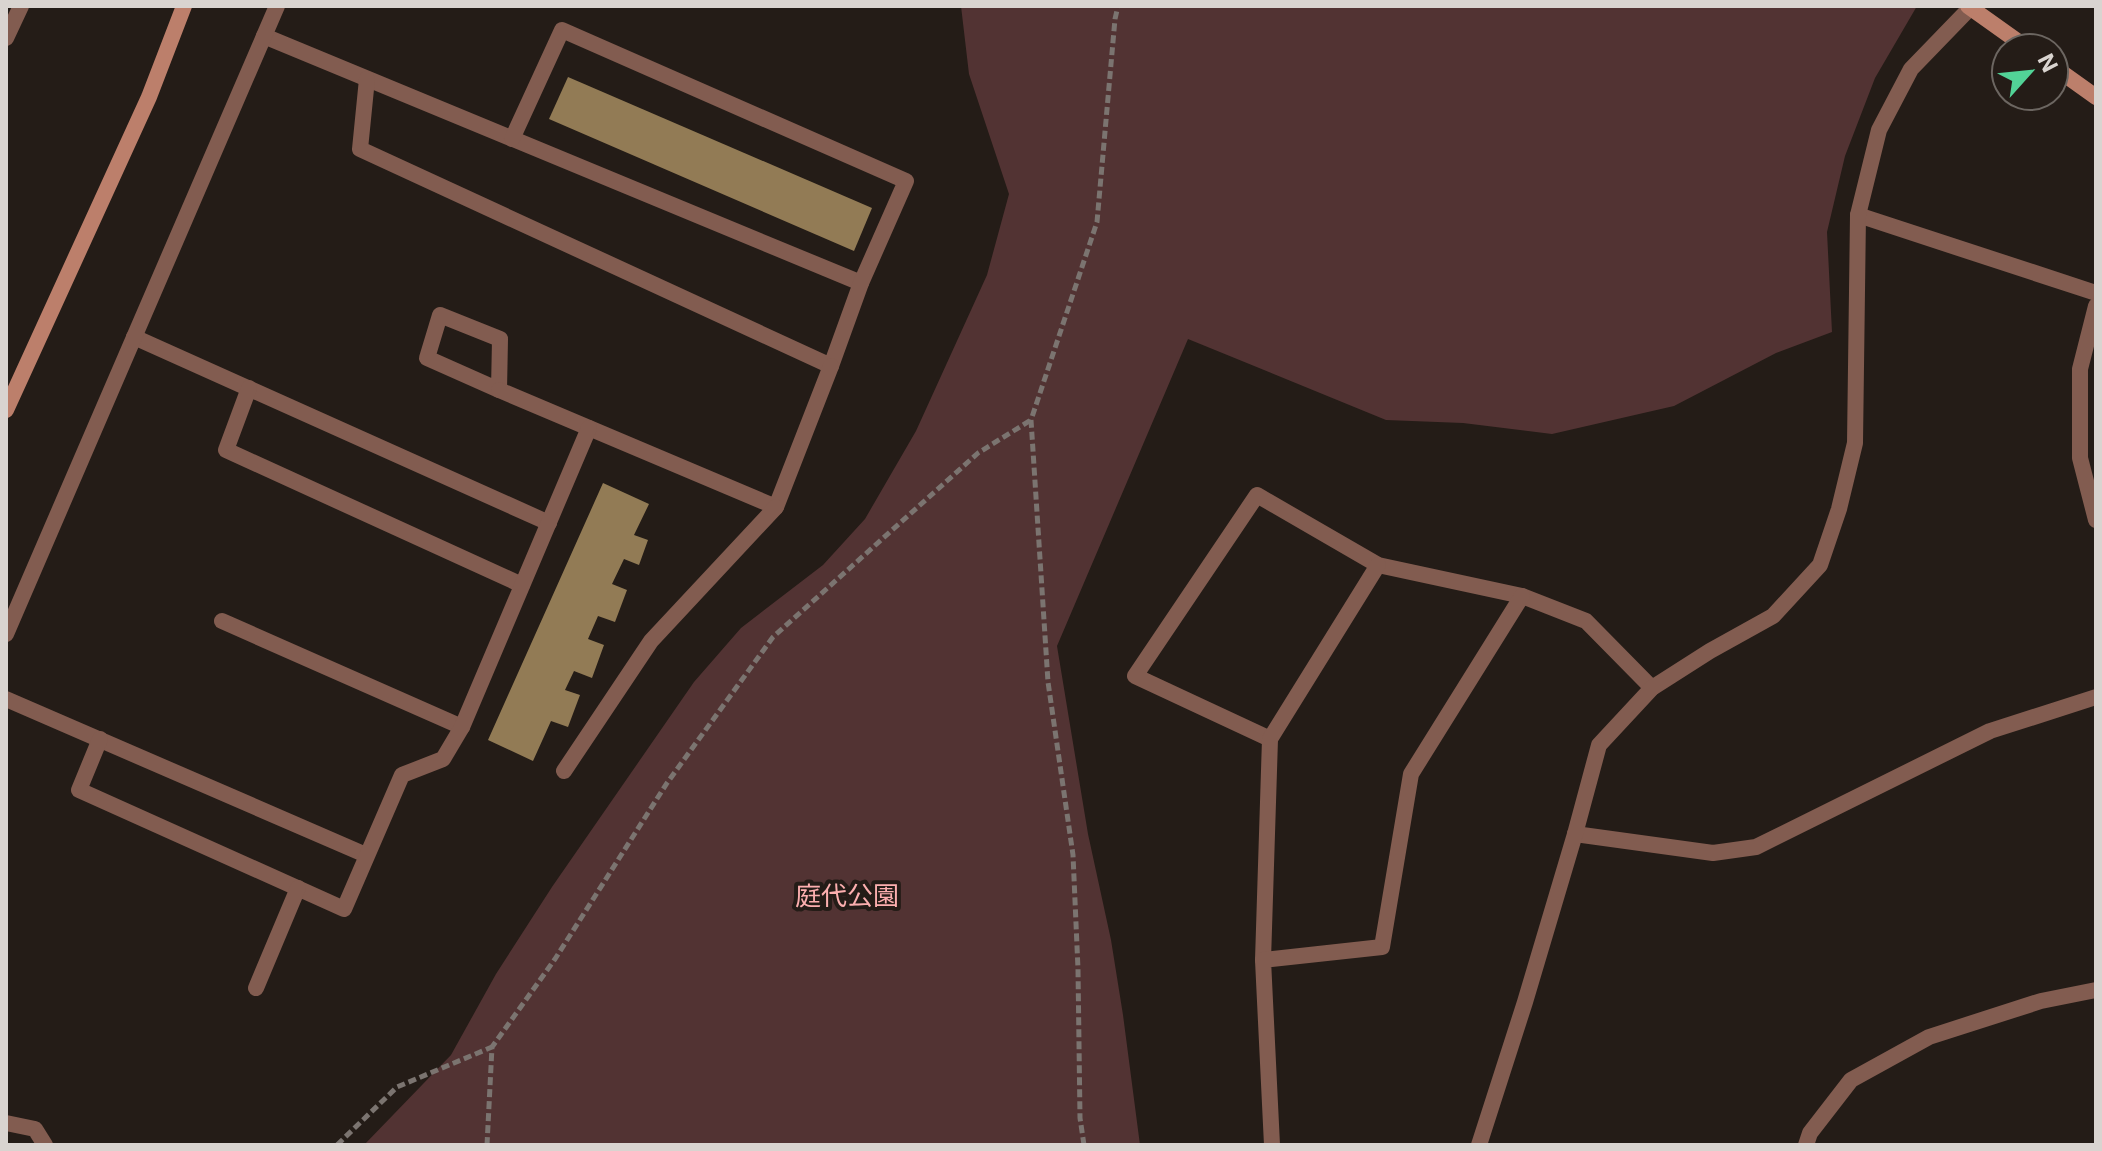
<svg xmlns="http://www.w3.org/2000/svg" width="2102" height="1151" font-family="Inter,'Noto Sans JP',sans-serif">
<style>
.green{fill:#523333}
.building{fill:#927b55}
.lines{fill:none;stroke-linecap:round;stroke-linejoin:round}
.path{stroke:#7b7470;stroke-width:5;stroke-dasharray:8 4;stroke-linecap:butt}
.lane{stroke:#825c50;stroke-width:16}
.street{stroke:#825c50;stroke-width:16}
.secondary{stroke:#bc7f6b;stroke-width:16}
.labels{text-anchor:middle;stroke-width:8;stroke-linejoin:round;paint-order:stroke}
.park-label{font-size:26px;fill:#fcafaf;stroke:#241c17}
</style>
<rect width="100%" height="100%" fill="#241c17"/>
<path class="green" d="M961,6H1917L1875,78L1845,156L1827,232L1832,332L1776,353L1674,406L1552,434L1463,423L1386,420L1188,339L1057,646L1088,834L1111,940L1123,1015L1140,1145H364L451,1055L496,974L552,887L694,682L741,628L823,565L865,519L916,431L987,275L1009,194L969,74Z"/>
<g class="building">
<path d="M568,77L872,208L854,251L549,119Z"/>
<path d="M603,483L649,504L634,535L648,540L639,565L624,559L612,584L627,590L615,622L598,616L588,639L604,645L592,678L574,671L565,690L580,695L568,727L551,721L533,761L488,740Z"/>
</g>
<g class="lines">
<g class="path">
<path d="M337,1145L397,1087L492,1047"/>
<path d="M487,1145L492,1047L555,959L667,783L773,637L978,453L1031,420"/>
<path d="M1084,1145L1080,1118L1078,969L1073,855L1048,682L1031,420L1097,222L1115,19L1118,6"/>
</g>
<g class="lane">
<path d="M264,36L861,283"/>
<path d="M367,79L360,149L831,366L861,283L906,181L562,30L512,139"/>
<path d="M440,315L500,339L499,390L427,358Z"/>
<path d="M134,337L549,523"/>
<path d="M249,388L226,450L522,585"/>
<path d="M499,390L776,507L831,366"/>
<path d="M222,621L462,727"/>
<path d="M6,634L277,6"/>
<path d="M6,699L366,855"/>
<path d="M100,739L79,790L344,909L402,775L443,759L462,727L589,428"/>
<path d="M564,771L651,641L776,507"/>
<path d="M256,988L298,888"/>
</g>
<g class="street">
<path d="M6,38L21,6"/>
<path d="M1858,215L2096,293"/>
<path d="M2096,306L2080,369V458L2096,520"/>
<path d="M1270,739L1135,676L1257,495L1378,565L1522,596L1586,621L1652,688"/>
<path d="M1575,834L1713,853L1756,847L1990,731L2096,697"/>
<path d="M1263,960L1270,739L1378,565"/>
<path d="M6,1123L35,1129L45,1145"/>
<path d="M1272,1145L1263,960L1382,947L1411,774L1522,596"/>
<path d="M1479,1145L1525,1002L1575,834L1599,745L1652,688L1710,651L1773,616L1820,565L1839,509L1855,443L1858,215L1879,130L1911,69L1972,6"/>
<path d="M1806,1145L1810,1133L1851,1080L1929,1037L2041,1001L2096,990"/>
</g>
<g class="secondary">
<path d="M1968,6L2027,48"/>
<path d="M2054,67L2096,97"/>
<path d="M6,410L149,97L184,6"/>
</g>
</g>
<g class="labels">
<g class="park-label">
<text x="847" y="905">庭代公園</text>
</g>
</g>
<rect width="2102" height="1151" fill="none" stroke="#d9d4d0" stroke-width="16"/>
<g transform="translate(2030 72) rotate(63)"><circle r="38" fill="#241c17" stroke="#6c6661" stroke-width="2"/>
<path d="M0-6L14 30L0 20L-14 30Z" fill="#52d397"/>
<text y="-12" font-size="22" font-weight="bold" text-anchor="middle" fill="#d9d4d0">N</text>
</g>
</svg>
